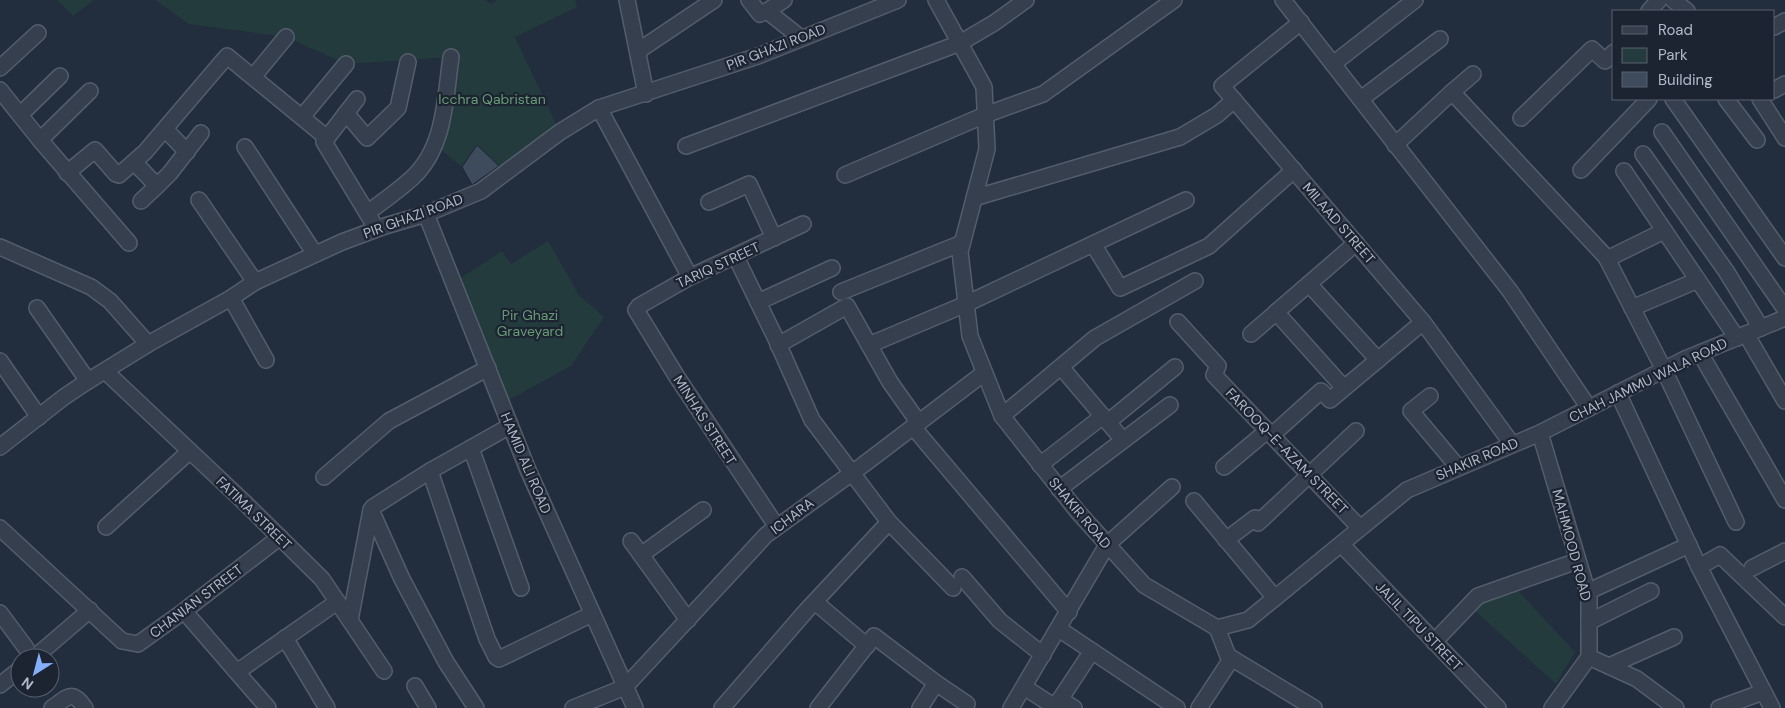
<svg xmlns="http://www.w3.org/2000/svg" width="1785" height="708" font-family="'DM Sans',sans-serif">
<style>
.green{fill:#243b3e}
.building{fill:#3e4b5d;stroke:#1d2634}
.lines{fill:none;stroke-linecap:round;stroke-linejoin:round}
.minor-casing{stroke:#545d6b;stroke-width:18}
.minor{stroke:#363f4d;stroke-width:15}
.labels{text-anchor:middle;stroke-width:4.5;stroke-linejoin:round;paint-order:stroke}
.street-label{font-size:14px;fill:#b2bac9;stroke:#1c2432}
.park-label{font-size:14px;fill:#689b75;stroke:#1c2432}
</style>
<rect width="100%" height="100%" fill="#222d3d"/>
<g class="green">
<path d="M57,0H94L73,16Z"/>
<path d="M155,0H485L491,4L497,0H575L577,7L515,37L560,132L506,174L477,145L462,167L435,145L451,57L346,64L286,37L189,24Z"/>
<path d="M548,241L579,295L604,317L571,366L501,404L453,283L502,251L511,264Z"/>
<path d="M1512,584L1575,652L1556,684L1473,609Z"/>
</g>
<path class="building" d="M477,145L499,166L472,185L462,167Z"/>
<g class="lines">
<g class="minor-casing">
<g id="minor">
<path d="M627,0L646,94"/>
<path d="M749,0L760,14L767,11L801,38"/>
<path d="M936,0L984,87L987,149L960,252L970,336L1002,416L1078,512L1144,585L1217,628L1248,620L1407,490L1540,433L1685,359L1785,318"/>
<path d="M1283,0L1510,291L1589,408"/>
<path d="M1673,0L1687,11"/>
<path d="M767,11L784,0"/>
<path d="M1649,11L1659,0"/>
<path d="M1301,22L1222,86L1423,322L1512,444"/>
<path d="M1774,27L1785,21"/>
<path d="M638,51L714,0"/>
<path d="M1333,64L1415,0"/>
<path d="M0,68L38,33"/>
<path d="M253,77L286,37"/>
<path d="M0,90L40,140L129,243"/>
<path d="M1774,90L1785,84"/>
<path d="M1452,92L1606,257L1664,370L1736,522"/>
<path d="M357,99L324,142L372,221"/>
<path d="M1361,99L1440,39"/>
<path d="M1673,99L1785,258"/>
<path d="M1726,99L1757,140"/>
<path d="M1760,99L1785,138"/>
<path d="M599,108L690,277"/>
<path d="M346,113L367,138L398,108L408,62"/>
<path d="M20,115L60,76"/>
<path d="M302,117L346,64"/>
<path d="M1521,118L1592,49L1605,61L1614,52"/>
<path d="M165,129L187,152"/>
<path d="M1662,132L1785,309"/>
<path d="M40,140L90,91"/>
<path d="M1395,145L1452,92L1473,74"/>
<path d="M686,146L960,43L994,23L1026,0"/>
<path d="M245,147L315,254"/>
<path d="M1643,154L1726,271L1761,328"/>
<path d="M134,162L157,186L141,201"/>
<path d="M1581,170L1649,99"/>
<path d="M1624,171L1737,338"/>
<path d="M67,173L95,150L116,174L119,175L145,152L227,56L327,138"/>
<path d="M845,175L985,115L1043,94L1174,0"/>
<path d="M157,186L170,173L201,133"/>
<path d="M974,198L1180,137L1217,115L1234,100"/>
<path d="M199,200L255,282"/>
<path d="M709,202L749,184L774,238"/>
<path d="M367,213C382,202 398,191 412,178C445,148 445,99 451,57"/>
<path d="M426,214L528,470L635,708"/>
<path d="M1093,244L1120,288L1209,246L1294,170"/>
<path d="M0,247L91,287L110,301L148,344"/>
<path d="M736,257L776,339L812,420L889,522L953,588"/>
<path d="M1607,259L1664,231"/>
<path d="M1309,284L1378,360"/>
<path d="M841,292L962,243"/>
<path d="M231,298L266,360"/>
<path d="M758,302L832,268"/>
<path d="M37,308L88,381"/>
<path d="M1632,308L1698,280"/>
<path d="M1276,312L1344,388"/>
<path d="M1178,322L1218,366L1214,375L1360,528"/>
<path d="M1251,334L1356,243"/>
<path d="M1746,334L1785,401"/>
<path d="M778,345L847,306L890,382L919,423"/>
<path d="M869,345L966,304L1186,200"/>
<path d="M1700,353L1785,500"/>
<path d="M0,361L39,417"/>
<path d="M1061,367L1123,440"/>
<path d="M105,371L244,502L322,579L384,671"/>
<path d="M1618,393L1699,567L1772,708"/>
<path d="M1430,396L1411,411L1458,467"/>
<path d="M1002,416L1095,338L1195,281"/>
<path d="M1108,422L1175,367"/>
<path d="M510,426L430,471L487,639L496,657L499,659L592,614"/>
<path d="M913,427L1069,612"/>
<path d="M1540,433L1589,597V657L1552,708"/>
<path d="M1272,435L1321,391L1330,400L1423,322"/>
<path d="M0,447L64,397L88,381L148,344L231,298L255,282L342,242L385,226L426,214L481,191L560,132L599,108L758,56L898,0"/>
<path d="M471,448L521,588"/>
<path d="M1040,465L1103,416"/>
<path d="M1224,467L1267,431"/>
<path d="M430,471L373,507L371,510L402,579L446,662L476,708"/>
<path d="M324,477L389,421L488,368"/>
<path d="M1059,489L1170,405"/>
<path d="M1194,501L1275,598"/>
<path d="M106,527L190,451"/>
<path d="M777,527L677,377L636,310L639,306L690,277L803,224"/>
<path d="M0,528L122,641L138,644L184,611L280,537"/>
<path d="M1226,540L1255,518L1258,523L1356,431"/>
<path d="M631,541L688,620"/>
<path d="M1341,544L1498,708"/>
<path d="M641,555L703,510"/>
<path d="M1699,567L1720,555L1785,617"/>
<path d="M1752,568L1785,551"/>
<path d="M962,577L1000,621L1043,655"/>
<path d="M1587,592L1689,545"/>
<path d="M815,602L867,646"/>
<path d="M184,611L268,708"/>
<path d="M0,613L26,648"/>
<path d="M350,620L371,510"/>
<path d="M1589,622L1651,591"/>
<path d="M1059,629L1177,708"/>
<path d="M285,638L327,708"/>
<path d="M1434,642L1478,596L1577,561"/>
<path d="M1228,656L1314,708"/>
<path d="M1589,657L1637,679L1676,708"/>
<path d="M34,658L90,610"/>
<path d="M1609,666L1674,637"/>
<path d="M237,672L337,602"/>
<path d="M0,685L20,669"/>
<path d="M415,686L428,708"/>
<path d="M1024,687L1055,707L1092,651"/>
<path d="M1060,699L1074,708"/>
<path d="M52,708C68,697 72,689 85,708"/>
<path d="M573,708L625,687L766,535L863,465L984,373"/>
<path d="M722,708L806,611L889,522"/>
<path d="M818,708L874,636L936,683"/>
<path d="M920,708L936,683L967,704"/>
<path d="M1011,708L1107,545L1172,487"/>
<path d="M1199,708L1230,661L1217,628"/>
<path d="M1719,708L1763,692"/>
</g>
</g>
<use href="#minor" class="minor"/>
</g>
<g class="labels">
<g class="street-label">
<text transform="translate(776 47) rotate(-21)" y="5">PIR GHAZI ROAD</text>
<text transform="translate(413 216) rotate(-20)" y="5">PIR GHAZI ROAD</text>
<text transform="translate(1339 223) rotate(49)" y="5">MILAAD STREET</text>
<text transform="translate(718 265) rotate(-25)" y="5">TARIQ STREET</text>
<text transform="translate(1648 380) rotate(-26)" y="5">CHAH JAMMU WALA ROAD</text>
<text transform="translate(705 420) rotate(57)" y="5">MINHAS STREET</text>
<text transform="translate(1287 451) rotate(46)" y="5">FAROOQ-E-AZAM STREET</text>
<text transform="translate(1477 459) rotate(-23)" y="5">SHAKIR ROAD</text>
<text transform="translate(526 463) rotate(67)" y="5">HAMID ALI ROAD</text>
<text transform="translate(254 513) rotate(44)" y="5">FATIMA STREET</text>
<text transform="translate(1080 513) rotate(50)" y="5">SHAKIR ROAD</text>
<text transform="translate(792 516) rotate(-37)" y="5">ICHARA</text>
<text transform="translate(1572 545) rotate(75)" y="5">MAHMOOD ROAD</text>
<text transform="translate(196 601) rotate(-37)" y="5">CHANIAN STREET</text>
<text transform="translate(1419 626) rotate(46)" y="5">JALIL TIPU STREET</text>
</g>
<g class="park-label">
<text x="492" y="104">Icchra Qabristan</text>
<text x="530" y="320">Pir Ghazi<tspan x="530" dy="16">Graveyard</tspan></text>
</g>
</g>
<rect x="1612" y="10" width="162" height="90" fill="#1c2432" stroke="#58606e"/>
<rect x="1622" y="26" width="25" height="8" fill="#363f4d" stroke="#58606e"/>
<text x="1658" y="35" font-size="15" fill="#b2bac9">Road</text>
<rect x="1622" y="48" width="25" height="15" fill="#243b3e" stroke="#58606e"/>
<text x="1658" y="60" font-size="15" fill="#b2bac9">Park</text>
<rect x="1622" y="72" width="25" height="15" fill="#3e4b5d" stroke="#58606e"/>
<text x="1658" y="85" font-size="15" fill="#b2bac9">Building</text>
<g transform="translate(35 673) rotate(216)"><circle r="24" fill="#1c2432" stroke="#58606e"/>
<path d="M0-4L9 19L0 12L-9 19Z" fill="#84affb"/>
<text y="-8" font-size="14" font-weight="bold" text-anchor="middle" fill="#b2bac9">N</text>
</g>
</svg>
